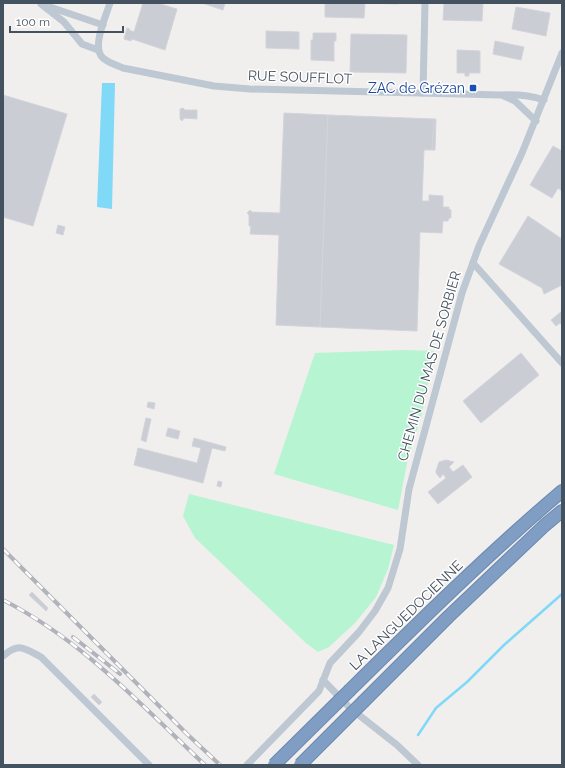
<svg xmlns="http://www.w3.org/2000/svg" width="565" height="768" font-family="Raleway,sans-serif">
<style>
.green{fill:#b7f4d1}
.water{fill:#7fd9f7}
.lines{fill:none;stroke-linecap:round;stroke-linejoin:round}
.stream{stroke:#7fd9f7;stroke-width:2.5}
.building{fill:#cacdd4;stroke:#d2d4db}
.motorway-casing{stroke:#6b89af;stroke-width:14}
.minor{stroke:#bdc8d2;stroke-width:7}
.motorway{stroke:#809ec4;stroke-width:12}
.rail-casing{stroke:#b0b3ba;stroke-width:4}
.rail{stroke:#fff;stroke-width:2.5;stroke-dasharray:8;stroke-linecap:butt}
.motorway-bridge-casing{stroke:#6b89af;stroke-width:14;stroke-linecap:butt}
.motorway-bridge{stroke:#809ec4;stroke-width:12}
.transit-dot{fill:#1a4fb4;stroke:#fff;stroke-width:1.5}
.labels{text-anchor:middle;stroke-width:3;stroke-linejoin:round;paint-order:stroke}
.street-label{font-size:14px;fill:#44515e;stroke:#fff}
.transit-label{font-size:14px;fill:#164399;stroke:#fff;text-anchor:end}
</style>
<rect width="100%" height="100%" fill="#f1eeee"/>
<g class="green">
<path d="M404,350L434,351L422,414L408,458L398,510L274,474L315,353Z"/>
<path d="M189,494L394,545L388,569L376,597L355,623L329,647L318,652L306,643L195,538L183,516Z"/>
</g>
<path class="water" d="M102,83H115L112,209L97,207Z"/>
<g class="lines">
<path class="stream" d="M418,735L436,708L467,682L504,645L562,594"/>
</g>
<g class="building">
<path d="M143,3H157L177,9L165,50L132,39L131,41L124,39L127,28L130,29L129,30L134,32Z"/>
<path d="M202,3H225L223,10Z"/>
<path d="M325,3H398V4L365,3L364,18L325,17Z"/>
<path d="M444,3H483L482,21L443,20Z"/>
<path d="M516,7L550,13L546,36L512,29Z"/>
<path d="M266,31L299,32V49L266,48Z"/>
<path d="M313,33H336V41H334V61L311,60V40H313Z"/>
<path d="M351,34L407,35L406,73L350,72Z"/>
<path d="M495,41L524,47L521,60L493,54Z"/>
<path d="M457,50L480,51V73H469V76H465V73H457Z"/>
<path d="M3,95L67,114L33,226L3,217Z"/>
<path d="M183,108L185,110H197V119L184,118L182,121L180,119V109Z"/>
<path d="M284,113L328,115L320,327L276,325L279,235L250,234L251,226H249V215L247,213L250,210L252,212L280,213Z"/>
<path d="M328,115L434,119L432,150H424L422,201H429V195L443,196V207H449V209L451,210V218H449L448,221H443L442,233L420,232L417,331L320,327Z"/>
<path d="M434,119H436L435,150H432Z"/>
<path d="M553,146L562,151V191L558,188L552,198L530,185Z"/>
<path d="M528,216L562,239V285L544,294L542,288L499,264Z"/>
<path d="M58,225L65,227L63,235L56,233Z"/>
<path d="M562,311V325L560,323L556,326L551,320Z"/>
<path d="M521,353L539,375L481,423L463,401Z"/>
<path d="M148,402L155,403L154,409L147,407Z"/>
<path d="M146,418L151,419L146,442L141,440Z"/>
<path d="M168,428L180,431L178,439L166,436Z"/>
<path d="M194,438L226,447L225,451L212,448L203,483L134,465L138,448L197,463L201,448L192,446Z"/>
<path d="M446,460L454,462L449,467L453,472L463,465L472,477L438,504L428,492L446,478L443,474L440,478L436,473V471L439,462Z"/>
<path d="M218,481L222,482L221,487L217,486Z"/>
<path d="M32,592L48,608L46,611L29,595Z"/>
<path d="M94,694L102,702L99,705L91,697Z"/>
</g>
<g class="lines">
<g class="motorway-casing">
<g id="motorway">
<path d="M350,690C419,622 488,554 562,491"/>
<path d="M364,701L448,617L545,525L562,511"/>
</g>
</g>
<g class="minor">
<path d="M110,3C106,16 91,48 103,58C109,63 116,65 123,68L214,86L250,89L501,95C517,94 529,95 544,100"/>
<path d="M41,4L64,22L82,44L98,50"/>
<path d="M47,6L103,25"/>
<path d="M423,93L425,3"/>
<path d="M504,96L515,101L536,121"/>
<path d="M473,263L562,363"/>
<path d="M3,656C19,642 24,648 41,657L149,765"/>
<path d="M323,680L350,708L397,745L418,765"/>
<path d="M247,765L319,691L330,663L359,632L375,611L388,588L400,549L409,489L462,293L479,246L522,153L562,53"/>
</g>
<use href="#motorway" class="motorway"/>
<g class="rail-casing">
<g id="rail">
<path d="M3,549L187,734L220,765"/>
<path d="M3,600C82,640 141,705 205,765"/>
<path d="M73,637L120,674"/>
</g>
</g>
<use href="#rail" class="rail"/>
<g class="motorway-bridge-casing">
<g id="motorway-bridge">
<path d="M274,765L350,690"/>
<path d="M300,765L364,701"/>
</g>
</g>
<use href="#motorway-bridge" class="motorway-bridge"/>
</g>
<rect class="transit-dot" x="469" y="84" width="8" height="8" rx="2"/>
<g class="labels">
<g class="street-label">
<text transform="translate(300 77) rotate(2)" y="5">RUE SOUFFLOT</text>
<text transform="translate(429 366) rotate(-74)" y="5">CHEMIN DU MAS DE SORBIER</text>
<text transform="translate(406 615) rotate(-44)" y="5">LA LANGUEDOCIENNE</text>
</g>
<g class="transit-label">
<text x="465" y="93">ZAC de Grézan</text>
</g>
</g>
<rect width="565" height="768" fill="none" stroke="#44515e" stroke-width="8"/>
<path d="M10 26v6h113v-6" fill="none" stroke="#44515e" stroke-width="2"/>
<text x="16" y="26" font-size="12" fill="#44515e" stroke="#ffffff" stroke-width="3" paint-order="stroke">100 m</text>
</svg>
